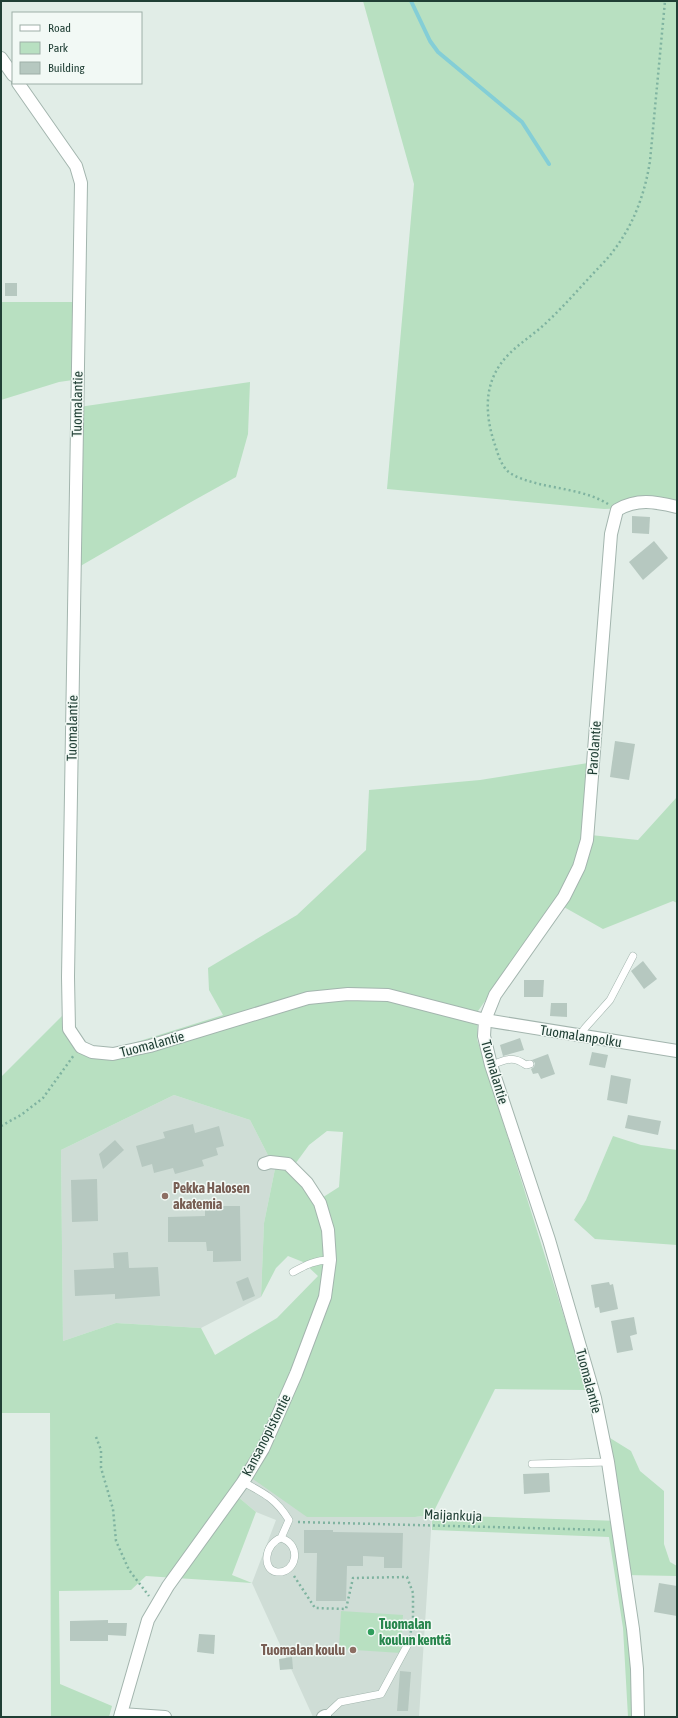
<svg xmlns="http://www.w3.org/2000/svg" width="678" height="1718" font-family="'Asap Condensed',sans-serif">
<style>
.built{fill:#cfddd6}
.green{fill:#b8e0c1;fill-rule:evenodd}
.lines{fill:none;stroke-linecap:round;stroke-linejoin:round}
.stream{stroke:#84ced6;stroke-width:4}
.building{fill:#b6c8c0}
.lane-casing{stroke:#a3b5ae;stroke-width:8}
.street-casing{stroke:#a3b5ae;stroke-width:14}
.path{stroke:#7fb3a0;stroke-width:2.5;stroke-dasharray:2 3;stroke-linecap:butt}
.lane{stroke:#fff;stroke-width:7}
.street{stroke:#fff;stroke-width:12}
.education-dot{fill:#8d6e63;stroke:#f2f9f5;stroke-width:1.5}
.leisure-dot{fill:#2e9e5b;stroke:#f2f9f5;stroke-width:1.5}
.labels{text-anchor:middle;stroke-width:3;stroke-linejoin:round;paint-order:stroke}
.street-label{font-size:14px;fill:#203f35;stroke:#f2f9f5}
.education-label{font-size:14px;font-weight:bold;fill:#785e54;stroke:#f2f9f5;text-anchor:start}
.leisure-label{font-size:14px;font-weight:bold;fill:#27864d;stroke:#f2f9f5;text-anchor:start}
</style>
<rect width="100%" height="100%" fill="#e1ede7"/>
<g class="built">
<path d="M174,1095L250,1120L275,1169L264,1223L261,1297L201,1328L116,1323L63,1341L61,1150Z"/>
<path d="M250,1477L415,1517L432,1515L419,1717H313L252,1583L276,1520L256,1512L237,1496Z"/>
</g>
<g class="green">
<path d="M363,1H677V506L604,509L387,489L414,184Z"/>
<path d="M1,302H82L80,379L59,382L1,400Z"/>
<path d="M250,382L248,434L236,477L191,502L77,568L79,407Z"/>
<path d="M588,763L581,834L638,840L677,797V903L673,901L603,929L555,902L478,1011L477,1039L587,1390L495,1389L432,1515L621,1521L610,1438L631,1451L640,1471L664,1491V1544L670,1562L677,1566V1576L625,1575L638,1717H628L623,1628L609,1537L432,1530V1515L415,1517H307L250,1477L237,1496L256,1512L232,1575L252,1583L146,1576L131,1590L59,1591L60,1684L112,1706L109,1717H51L50,1413H1V1077L62,1016L76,1027L83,1041L97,1048L111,1050L223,1015L209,990L208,968L297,915L366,850L369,790L480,780ZM174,1095L250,1120L275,1169L264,1223L261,1297L276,1268L288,1256L303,1262L318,1276L277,1318L215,1355L201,1328L116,1323L63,1341L61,1150ZM327,1131L343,1132L339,1187L314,1203L300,1180L290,1171L309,1145Z"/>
<path d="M613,1136L641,1145L677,1150V1245L595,1239L574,1220L586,1200Z"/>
<path d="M341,1611L403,1615L401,1653L339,1649Z"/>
</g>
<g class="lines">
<path class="stream" d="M411,1L430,41L438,52L522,122L549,164"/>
</g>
<g class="building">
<rect x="5" y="283" width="12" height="13"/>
<path d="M632,516L650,517L649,534L632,533Z"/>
<path d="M654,541L668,558L643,580L629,562Z"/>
<path d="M615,741L635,744L629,780L610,777Z"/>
<path d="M643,961L657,979L644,989L631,971Z"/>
<path d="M524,980H544L543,997H524Z"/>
<path d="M551,1003H567V1017L550,1016Z"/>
<path d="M520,1038L524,1050L503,1056L500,1045Z"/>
<path d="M592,1052L608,1055L605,1068L589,1065Z"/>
<path d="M548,1054L555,1074L541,1079L538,1073L533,1074L531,1069L534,1067L535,1063L532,1060Z"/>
<path d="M611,1075L631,1079L627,1104L607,1100Z"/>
<path d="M628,1115L661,1121L658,1135L625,1128Z"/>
<path d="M193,1124L195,1133L219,1126L224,1146L216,1148L218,1155L202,1160L204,1166L175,1174L173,1168L154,1173L152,1164L142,1167L136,1146L165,1138L163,1132Z"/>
<path d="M115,1140L124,1150L103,1169L99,1154Z"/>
<path d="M97,1179L98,1221L72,1222L71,1180Z"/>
<path d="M205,1206H240L241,1261L213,1262V1251H207L206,1242H168V1217L205,1216Z"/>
<path d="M128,1252L129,1268L158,1267L160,1296L115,1299V1294L75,1296L74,1270L114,1268L113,1253Z"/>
<path d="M248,1277L255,1296L243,1301L236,1282Z"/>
<path d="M609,1282L610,1285L613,1284L618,1309L600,1313L599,1307L595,1308L591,1285Z"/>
<path d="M634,1317L637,1334L630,1336L633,1350L617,1353L611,1321Z"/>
<path d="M549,1473L550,1492L524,1494L523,1474Z"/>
<path d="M304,1530H333V1532L403,1533L402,1568H384V1557L363,1556V1566H347L346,1601H316L317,1553H304Z"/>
<path d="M659,1583L677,1586V1616L654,1612Z"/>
<path d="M108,1620V1623H127L126,1636L108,1635V1641H70V1621Z"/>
<path d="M199,1634L215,1635L214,1654L197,1652Z"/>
<path d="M292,1657L293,1669L280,1670L279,1659Z"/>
<path d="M400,1671L411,1672L408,1711H397Z"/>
</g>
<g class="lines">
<g class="lane-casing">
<g id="lane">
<path d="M580,1035L585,1028L610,1000L633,956"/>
<path d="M491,1065C506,1060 512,1055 526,1065L530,1064"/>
<path d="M293,1272C306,1265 315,1260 330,1260"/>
<path d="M532,1464L608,1462"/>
<path d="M243,1482C264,1493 276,1499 289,1520L281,1538C265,1543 261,1570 277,1572C296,1574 303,1545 281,1538"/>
<path d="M325,1716L340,1702L381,1694L408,1644"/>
</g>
</g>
<g class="street-casing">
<g id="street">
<path d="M1,58L13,75"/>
<path d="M18,83L76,166L81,183L68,977L69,1029L81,1047L92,1052L113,1054L150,1046L308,998L348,994L388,995L485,1020L484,1036L491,1065L549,1240L595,1398L608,1462L633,1629L637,1669L638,1717"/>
<path d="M677,507C655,502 638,498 617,510L611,534L587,840L579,867L564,897L495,995L485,1020L677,1051"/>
<path d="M121,1714L165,1717"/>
<path d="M120,1717L148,1620L168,1586L243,1482L263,1449L296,1374L325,1297L330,1260L328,1230L320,1203L307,1183L288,1164L270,1162L264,1164"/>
<path d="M323,1717L325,1716"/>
</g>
</g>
<g class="path">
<path d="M608,504C589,492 561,489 539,484C529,481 519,479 510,473C500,466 497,450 493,439C484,408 485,378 509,354C521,342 536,333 548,321C563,307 576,292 590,277C598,268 607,260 614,250C634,224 645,193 650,161L665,1"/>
<path d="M1,1126L21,1115L43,1098L74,1055"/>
<path d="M96,1437L101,1450V1468L113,1509L116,1541L129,1570L149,1596"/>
<path d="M298,1522L607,1530"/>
<path d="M294,1576L315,1608L346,1609L353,1578L407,1577L413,1593V1620L410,1636"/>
</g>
<use href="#lane" class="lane"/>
<use href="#street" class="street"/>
</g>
<g class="education-dot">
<circle cx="165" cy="1196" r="4"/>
<circle cx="353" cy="1650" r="4"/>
</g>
<circle class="leisure-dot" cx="371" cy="1632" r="4"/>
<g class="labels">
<g class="street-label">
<text transform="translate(77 404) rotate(-89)" y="5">Tuomalantie</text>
<text transform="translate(72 728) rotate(-89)" y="5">Tuomalantie</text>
<text transform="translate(594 748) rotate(-86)" y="5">Parolantie</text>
<text transform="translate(581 1036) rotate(9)" y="5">Tuomalanpolku</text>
<text transform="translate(152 1044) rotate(-15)" y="5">Tuomalantie</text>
<text transform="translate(495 1072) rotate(74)" y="5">Tuomalantie</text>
<text transform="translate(589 1381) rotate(75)" y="5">Tuomalantie</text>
<text transform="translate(266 1435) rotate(-63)" y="5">Kansanopistontie</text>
<text transform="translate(453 1515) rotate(2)" y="5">Maijankuja</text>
</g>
<g class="education-label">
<text x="173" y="1193">Pekka Halosen<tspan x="173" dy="16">akatemia</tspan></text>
<text x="345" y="1655" text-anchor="end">Tuomalan koulu</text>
</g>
<g class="leisure-label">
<text x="379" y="1629">Tuomalan<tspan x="379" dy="16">koulun kenttä</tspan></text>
</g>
</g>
<rect width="678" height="1718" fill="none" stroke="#203f35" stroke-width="4"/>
<rect x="12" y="12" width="130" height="72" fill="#f2f9f5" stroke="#9eafa8"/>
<rect x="20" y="25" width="20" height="6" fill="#ffffff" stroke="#9eafa8"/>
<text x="48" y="32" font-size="12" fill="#203f35">Road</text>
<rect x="20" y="42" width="20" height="12" fill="#b8e0c1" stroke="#9eafa8"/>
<text x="48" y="52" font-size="12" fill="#203f35">Park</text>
<rect x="20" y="62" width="20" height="12" fill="#b6c8c0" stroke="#9eafa8"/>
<text x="48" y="72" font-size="12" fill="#203f35">Building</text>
</svg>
